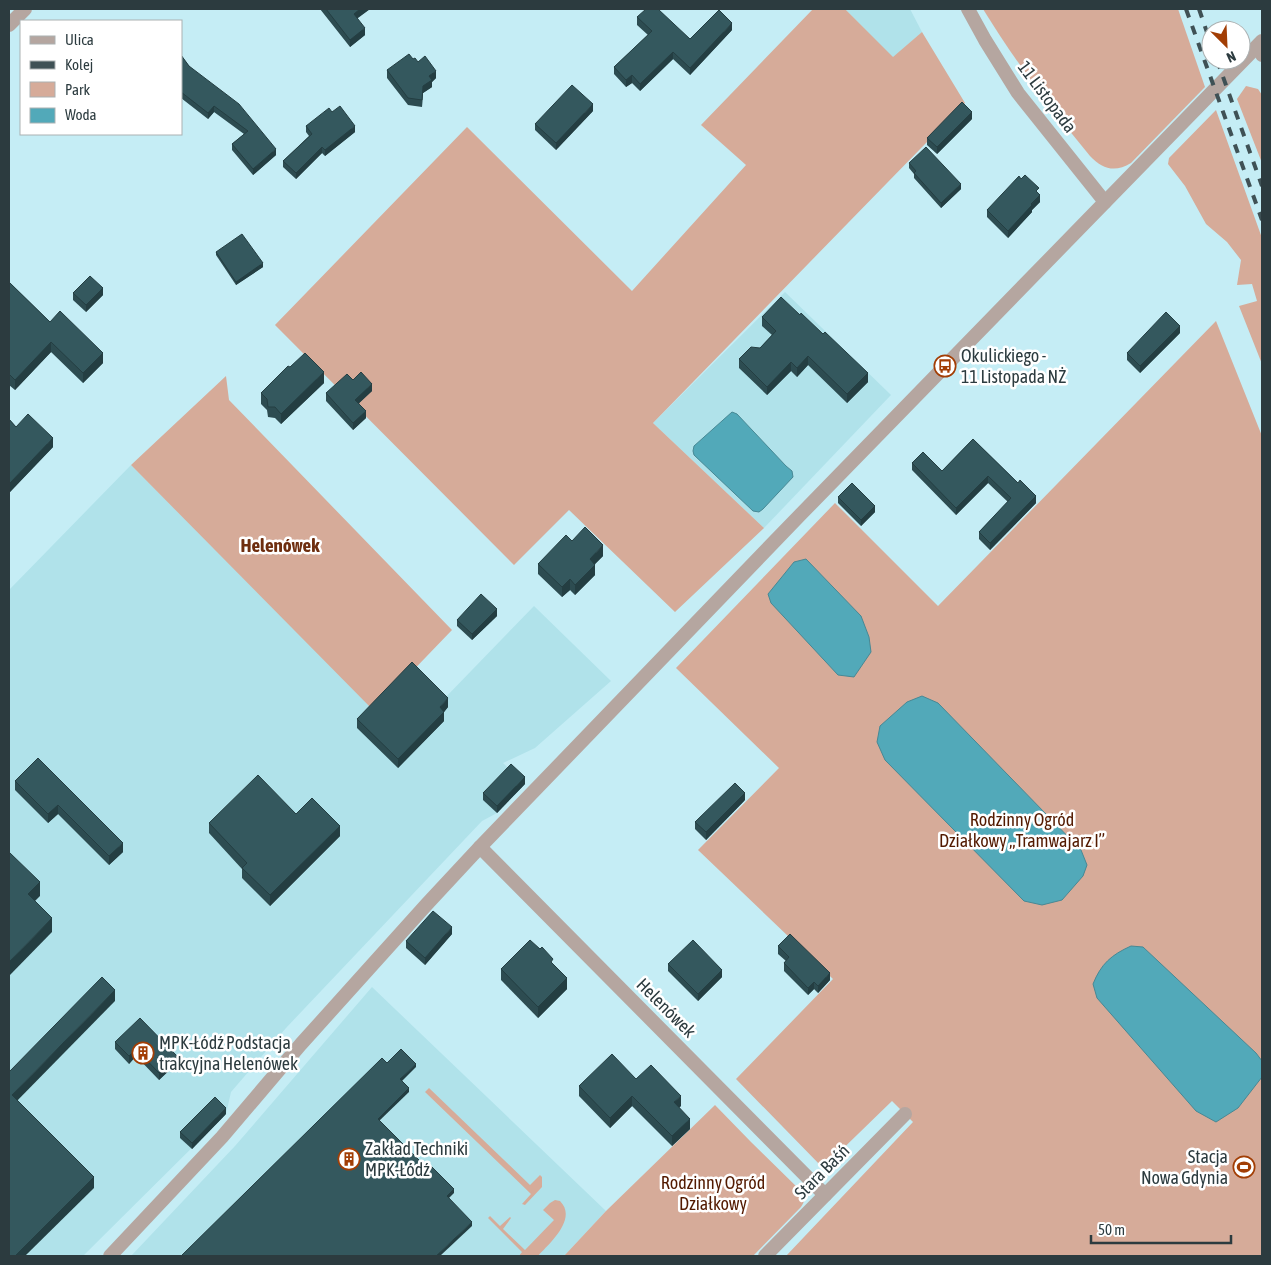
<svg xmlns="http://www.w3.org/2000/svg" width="1271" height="1265" font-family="'Asap Condensed',sans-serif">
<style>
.built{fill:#b0e2ea}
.green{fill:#d6ab99}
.water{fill:#52a9b9;stroke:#478894}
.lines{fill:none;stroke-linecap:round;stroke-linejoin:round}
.minor{stroke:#b5a6a0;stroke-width:14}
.tertiary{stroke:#b5a6a0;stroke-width:14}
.rail{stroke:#3f5155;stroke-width:4;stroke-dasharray:9 9;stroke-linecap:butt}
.wall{fill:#2d4c51}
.shaded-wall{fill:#243e42}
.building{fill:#34585e;stroke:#243e42}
.labels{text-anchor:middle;stroke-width:5;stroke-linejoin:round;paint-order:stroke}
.street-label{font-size:18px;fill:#2c3b3f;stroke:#fff}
.poi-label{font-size:18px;fill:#2c3b3f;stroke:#fff;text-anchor:start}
.park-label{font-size:18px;fill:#531a00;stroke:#fff}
.neighbourhood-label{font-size:19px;font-weight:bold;fill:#6e2e0f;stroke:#fff}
</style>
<rect width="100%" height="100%" fill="#c5edf5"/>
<g class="built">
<path d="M845,9H910L922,32L893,58Z"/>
<path d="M785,292L891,395L764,528L653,423Z"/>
<path d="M131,465L374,710L442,701L534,606L611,681L535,748L503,763L525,784L497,813L482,821L286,1028L231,1092L226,1114L83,1256H9V590Z"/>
<path d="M372,987L606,1211L564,1256H131L235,1146Z"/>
</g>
<g class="green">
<path d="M813,9H845L893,57L922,32L965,103L653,423L764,528L675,612L569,510L514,565L275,325L467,127L632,291L746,165L701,125Z"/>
<path d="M983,9H1178L1205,87L1131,163C1115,173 1102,169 1090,156C1051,109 1015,61 983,9Z"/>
<path d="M1246,86L1258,89L1262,95V163L1237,99Z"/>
<path d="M1216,110L1262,238V364L1239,306L1257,301L1252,284L1237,285L1241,260L1227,242L1206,224L1185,186L1168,164L1169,158Z"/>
<path d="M1216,321L1262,436V1256H786L913,1122L892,1101L823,1168L736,1079L833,979L698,850L779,768L676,668L835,503L938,606Z"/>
<path d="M226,376L229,400L452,630L374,711L131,465Z"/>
<path d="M429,1088L530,1185L540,1175L542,1177V1187L525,1205L522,1204L531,1194L425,1092Z"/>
<path d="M715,1105L751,1142L802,1192C805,1198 805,1201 801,1207L753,1256H564L606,1211Z"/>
<path d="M555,1200L560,1201C578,1219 549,1244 538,1256H519L522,1252L488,1218L490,1216L500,1226L510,1217L511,1218L503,1229L525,1250L554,1220L543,1210L550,1203Z"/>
</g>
<g class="water">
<path d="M732,412L737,414L786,466L792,471L793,477L763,509L759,512L753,511L694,455L693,451L694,446Z"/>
<path d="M806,559L861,616L869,637L871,652L854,677L838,675L771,603L768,594L794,562Z"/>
<path d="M922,696L938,703L1081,850L1087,865L1083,876L1062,900L1042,905L1024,901L885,760L877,742L880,726L907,702Z"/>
<path d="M1131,946L1143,947L1256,1053L1262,1061V1077L1238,1108L1216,1122L1196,1111L1097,998L1093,984C1101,964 1111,955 1131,946Z"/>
</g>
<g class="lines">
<g class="minor">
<path d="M9,25L25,9"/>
<path d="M1258,46L1262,55"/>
<path d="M480,847L825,1195"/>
<path d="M765,1256L905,1114"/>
</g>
<g class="tertiary">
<path d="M968,9L985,40L1018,93L1105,202"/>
<path d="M110,1256L222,1137L301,1044L427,904L480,847L801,514L1262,41"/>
</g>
<g class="rail">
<path d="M1186,9L1262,220"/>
<path d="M1199,9L1211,44"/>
<path d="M1217,60L1262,186"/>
</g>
</g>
<g class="wall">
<path d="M320,9H370L357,18L365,35L350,47Z"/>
<path d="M637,17L690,39L732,30L690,75L673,59L640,91L632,83L626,87L614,74V67L648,35L637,25Z"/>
<path d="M181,55L189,66L276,155L253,175L232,150V144L244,134L214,112L208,119L181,98Z"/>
<path d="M413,59L436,78L432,82V87L423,93L422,107L408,105L387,78V70Z"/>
<path d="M593,111L556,150L535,130V124Z"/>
<path d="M332,112L355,132L325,156L322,153L296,179L283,167V161L309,136L306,132V126Z"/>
<path d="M972,119L937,154L927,145V138Z"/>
<path d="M909,163L961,189L941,208L914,178V174L909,168Z"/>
<path d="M1039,194L1040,202L1032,210V212L1008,238L987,217V210Z"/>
<path d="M216,252L263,267L236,285L216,255Z"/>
<path d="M9,282L50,322L103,363L83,383L51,352L15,390L9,385Z"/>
<path d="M73,293L103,295L86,312L73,300Z"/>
<path d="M800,315L868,382L847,403L808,365L797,377L791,371L767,395L739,368V359L760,348L772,335L762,326V317Z"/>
<path d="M1180,333L1140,373L1127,360V353Z"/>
<path d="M290,367L324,383L281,424L275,418L268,417L267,410L261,404V393Z"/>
<path d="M353,380L372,391L359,403L366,418L353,430L326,401V393Z"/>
<path d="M9,419L16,427L53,447L10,492L9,491Z"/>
<path d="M973,439L1018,483L1036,503L990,550L979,539V532L1008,502L988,483L956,515L912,470V463L942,471Z"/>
<path d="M838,497L875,512L861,526L838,503Z"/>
<path d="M572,541L603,556L595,564V575L575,595L570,590L562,597L538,574V564Z"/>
<path d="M497,616L472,640L457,626V620Z"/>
<path d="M448,707L444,712V721L398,768L357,728V719Z"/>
<path d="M38,758L123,852L109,865L58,814L48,823L15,790V781Z"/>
<path d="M525,784L497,813L483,800V793Z"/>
<path d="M745,800L706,840L695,829V822Z"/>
<path d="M296,814L340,836L270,906L242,878V869L209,833V823Z"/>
<path d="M452,934L425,965L406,948V941Z"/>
<path d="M778,946L830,980L818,993L814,989L808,995L784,971V963L786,961L778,954Z"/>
<path d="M553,964L567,989L538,1018L501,980V969Z"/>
<path d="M668,964L722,977L698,1001L668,971Z"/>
<path d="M115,1042L177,1063L159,1080L136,1056L129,1064L115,1049Z"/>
<path d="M636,1079L681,1106L679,1107L690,1129L672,1146L632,1106L610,1128L579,1096V1086Z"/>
<path d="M226,1114L192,1149L180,1138V1132Z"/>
</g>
<g class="shaded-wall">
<path d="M360,9H370L354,21V14Z"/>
<path d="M732,23V30L690,75V68Z"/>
<path d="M365,28V35L350,47V40Z"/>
<path d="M673,52V59L640,91V84Z"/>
<path d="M436,71V78L432,82V87L423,93L422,107L423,86L429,76Z"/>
<path d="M632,75V83L626,87V80Z"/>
<path d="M593,104V111L556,150V143Z"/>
<path d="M214,106V112L208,119V113Z"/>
<path d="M972,112V119L937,154V147Z"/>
<path d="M355,126V132L325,156V150Z"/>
<path d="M322,147V153L296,179V173Z"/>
<path d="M276,149V155L253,175V169Z"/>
<path d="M961,184V189L941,208V203Z"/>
<path d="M1040,195V202L1032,210V212L1008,238V231Z"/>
<path d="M263,263V267L236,285V282Z"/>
<path d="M103,288V295L86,312V305Z"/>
<path d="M1180,326V333L1140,373V366Z"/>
<path d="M51,342V352L15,390V380Z"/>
<path d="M103,353V363L83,383V373Z"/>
<path d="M808,356V365L797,377V368Z"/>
<path d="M791,362V371L767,395V387Z"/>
<path d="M324,372V383L281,424V414Z"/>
<path d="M868,373V382L847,403V394Z"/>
<path d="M372,384V391L355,407V400Z"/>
<path d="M366,411V418L353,430V423Z"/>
<path d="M53,438V447L10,492V483Z"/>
<path d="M988,476V483L956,515V508Z"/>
<path d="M1036,496V503L990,550V543Z"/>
<path d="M875,506V512L861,526V520Z"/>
<path d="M603,545V556L590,569V559Z"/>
<path d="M595,565V575L575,595V585Z"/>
<path d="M570,579V590L562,597V587Z"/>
<path d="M497,609V616L472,640V634Z"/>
<path d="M448,698V707L444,712V721L398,768V759L440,707Z"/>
<path d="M525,777V784L497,813V806Z"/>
<path d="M745,793V800L706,840V832Z"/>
<path d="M58,805V814L48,823V814Z"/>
<path d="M340,826V836L270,906V895Z"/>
<path d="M123,843V852L109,865V856Z"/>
<path d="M40,882V896L28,908V894Z"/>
<path d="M52,918V932L9,976V962Z"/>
<path d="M452,927V934L425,965V958Z"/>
<path d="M722,970V977L698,1001V994Z"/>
<path d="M830,973V980L818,993V986Z"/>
<path d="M567,978V989L538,1018V1007Z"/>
<path d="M814,982V989L808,995V988Z"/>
<path d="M115,990V1001L12,1106V1095Z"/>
<path d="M136,1049V1056L129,1064V1056Z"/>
<path d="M177,1056V1063L159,1080V1073Z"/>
<path d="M416,1064V1067L400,1083V1079Z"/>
<path d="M409,1088V1092L378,1122V1119Z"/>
<path d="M632,1096V1106L610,1128V1118Z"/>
<path d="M681,1096V1106L674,1112V1102Z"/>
<path d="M226,1108V1114L192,1149V1143Z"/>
<path d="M690,1119V1129L672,1146V1136Z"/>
<path d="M94,1177V1188L25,1256H15Z"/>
<path d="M454,1189V1193L447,1200V1196Z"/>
<path d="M472,1222V1226L440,1256H436Z"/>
</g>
<g class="building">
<path d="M326,9H360L354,14L365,28L350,40Z"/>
<path d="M646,9H658L690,39L719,10L732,23L690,68L673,52L640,84L632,75L626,80L614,67L652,31L637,17Z"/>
<path d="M409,54L413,59L415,58L418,62L425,56L436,71L429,76L432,80L423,86L422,100L408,98L387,70Z"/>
<path d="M181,55L189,66L239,104L276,149L253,169L232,144L248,131L214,106L208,113L181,92Z"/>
<path d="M572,85L593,104L556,143L535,124Z"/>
<path d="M962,102L972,112L937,147L927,138Z"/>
<path d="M340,106L355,126L325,150L322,147L296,173L283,161L312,134L306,126L329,108L332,112Z"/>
<path d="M926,147L961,184L941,203L914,173L916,171L909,163Z"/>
<path d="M1025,175L1039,188L1036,191L1040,195L1031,204L1032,205L1008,231L987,210L1019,176L1021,179Z"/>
<path d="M242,234L263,263L236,282L216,252Z"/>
<path d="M90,276L103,288L86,305L73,293Z"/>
<path d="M9,282L50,322L60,311L103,353L83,373L51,342L15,380L9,374Z"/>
<path d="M781,297L800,315L801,313L823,334L825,332L868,373L847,394L808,356L797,368L791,362L767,387L739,359L751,347L760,348L776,331L762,317Z"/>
<path d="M1166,312L1180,326L1140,366L1127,353Z"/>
<path d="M305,353L324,372L281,414L275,407H268L267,399L261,393L288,366L290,367Z"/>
<path d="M361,372L372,384L355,400L366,411L353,423L326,393L347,374L353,380Z"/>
<path d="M28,414L53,438L10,483L9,482V419L16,427Z"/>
<path d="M973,439L1018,483L1020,480L1036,496L990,543L979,532L1011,498L988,476L956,508L912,463L923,452L942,471Z"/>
<path d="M852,483L875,506L861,520L838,497Z"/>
<path d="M585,527L603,545L590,559L595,565L575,585L570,579L562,587L538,564L566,535L572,541Z"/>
<path d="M481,594L497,609L472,634L457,620Z"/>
<path d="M412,662L448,698L440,707L444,712L398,759L357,719Z"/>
<path d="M38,758L123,843L109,856L58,805L48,814L15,781Z"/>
<path d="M511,764L525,777L497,806L483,793Z"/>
<path d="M258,775L296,814L312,798L340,826L270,895L242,868L247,863L209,823Z"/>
<path d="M735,783L745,793L706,832L695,822Z"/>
<path d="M9,852L40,882L28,894L52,918L9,962Z"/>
<path d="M433,911L452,927L425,958L406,941Z"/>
<path d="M790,934L830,973L818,986L814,982L808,988L784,963L789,957L778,946Z"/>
<path d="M530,940L540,949L542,947L553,959L551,962L567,978L538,1007L501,969Z"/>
<path d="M693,940L722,970L698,994L668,964Z"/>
<path d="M102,977L115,990L12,1095L94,1177L15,1256H9V1072Z"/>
<path d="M140,1018L177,1056L159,1073L136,1049L129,1056L115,1042Z"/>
<path d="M401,1049L416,1064L400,1079L409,1088L378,1119L425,1166L428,1163L454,1189L447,1196L472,1222L436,1256H181L382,1058L387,1063Z"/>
<path d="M612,1054L636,1079L651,1065L681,1096L674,1102L690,1119L672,1136L632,1096L610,1118L579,1086Z"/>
<path d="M215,1097L226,1108L192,1143L180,1132Z"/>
</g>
<defs>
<g id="bus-ring" transform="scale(1.125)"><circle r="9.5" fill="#fff" stroke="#a23e05" stroke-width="1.5"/><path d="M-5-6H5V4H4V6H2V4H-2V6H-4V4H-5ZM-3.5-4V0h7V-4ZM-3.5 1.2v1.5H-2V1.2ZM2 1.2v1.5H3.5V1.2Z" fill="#a23e05"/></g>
<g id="building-ring" transform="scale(1.125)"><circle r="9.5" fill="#fff" stroke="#a23e05" stroke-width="1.5"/><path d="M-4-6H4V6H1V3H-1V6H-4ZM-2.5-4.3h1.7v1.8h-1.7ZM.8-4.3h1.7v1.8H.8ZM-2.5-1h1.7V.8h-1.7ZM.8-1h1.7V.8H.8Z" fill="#a23e05"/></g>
<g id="stadium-ring" transform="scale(1.125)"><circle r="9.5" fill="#fff" stroke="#a23e05" stroke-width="1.5"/><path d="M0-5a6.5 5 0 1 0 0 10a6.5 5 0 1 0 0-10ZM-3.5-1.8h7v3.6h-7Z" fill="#a23e05"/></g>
</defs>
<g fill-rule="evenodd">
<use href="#bus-ring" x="945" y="366"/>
<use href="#building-ring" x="143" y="1053"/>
<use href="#building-ring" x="349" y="1159"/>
<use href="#stadium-ring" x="1244" y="1167"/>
</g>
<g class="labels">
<g class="street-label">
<text transform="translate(1047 97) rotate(53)" y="6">11 Listopada</text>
<text transform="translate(666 1008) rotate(45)" y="6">Helenówek</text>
<text transform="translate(822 1172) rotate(-45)" y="6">Stara Baśń</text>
</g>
<g class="poi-label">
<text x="961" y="362">Okulickiego -<tspan x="961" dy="21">11 Listopada NŻ</tspan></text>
<text x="159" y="1049">MPK-Łódź Podstacja<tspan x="159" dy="21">trakcyjna Helenówek</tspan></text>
<text x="365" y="1155">Zakład Techniki<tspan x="365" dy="21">MPK-Łódź</tspan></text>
<text x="1228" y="1163" text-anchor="end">Stacja<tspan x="1228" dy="21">Nowa Gdynia</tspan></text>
</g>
<g class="park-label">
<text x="1022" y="826">Rodzinny Ogród<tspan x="1022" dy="21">Działkowy „Tramwajarz I”</tspan></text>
<text x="713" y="1189">Rodzinny Ogród<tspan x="713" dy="21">Działkowy</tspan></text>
</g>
<g class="neighbourhood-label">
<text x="280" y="552">Helenówek</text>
</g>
</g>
<rect width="1271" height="1265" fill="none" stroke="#2c3b3f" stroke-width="20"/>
<rect x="20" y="20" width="162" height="115" fill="#ffffff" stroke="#abb1b2"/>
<rect x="30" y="36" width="25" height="8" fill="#b5a6a0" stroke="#abb1b2"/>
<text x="65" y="45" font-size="15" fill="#2c3b3f">Ulica</text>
<rect x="30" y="61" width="25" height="8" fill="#3f5155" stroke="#abb1b2"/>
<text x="65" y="70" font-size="15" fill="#2c3b3f">Kolej</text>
<rect x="30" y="82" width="25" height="15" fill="#d6ab99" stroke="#abb1b2"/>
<text x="65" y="95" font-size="15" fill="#2c3b3f">Park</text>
<rect x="30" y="108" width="25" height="15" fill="#52a9b9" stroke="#abb1b2"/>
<text x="65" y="120" font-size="15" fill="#2c3b3f">Woda</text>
<g transform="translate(1226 45) rotate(156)"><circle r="24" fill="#ffffff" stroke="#abb1b2"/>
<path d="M0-4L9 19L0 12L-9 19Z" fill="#a23e05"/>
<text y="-8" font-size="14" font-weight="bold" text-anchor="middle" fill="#2c3b3f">N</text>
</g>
<path d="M1091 1235v8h140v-8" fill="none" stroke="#2c3b3f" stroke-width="2.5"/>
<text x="1098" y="1235" font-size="15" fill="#2c3b3f" stroke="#ffffff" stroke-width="4" paint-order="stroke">50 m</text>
</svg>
